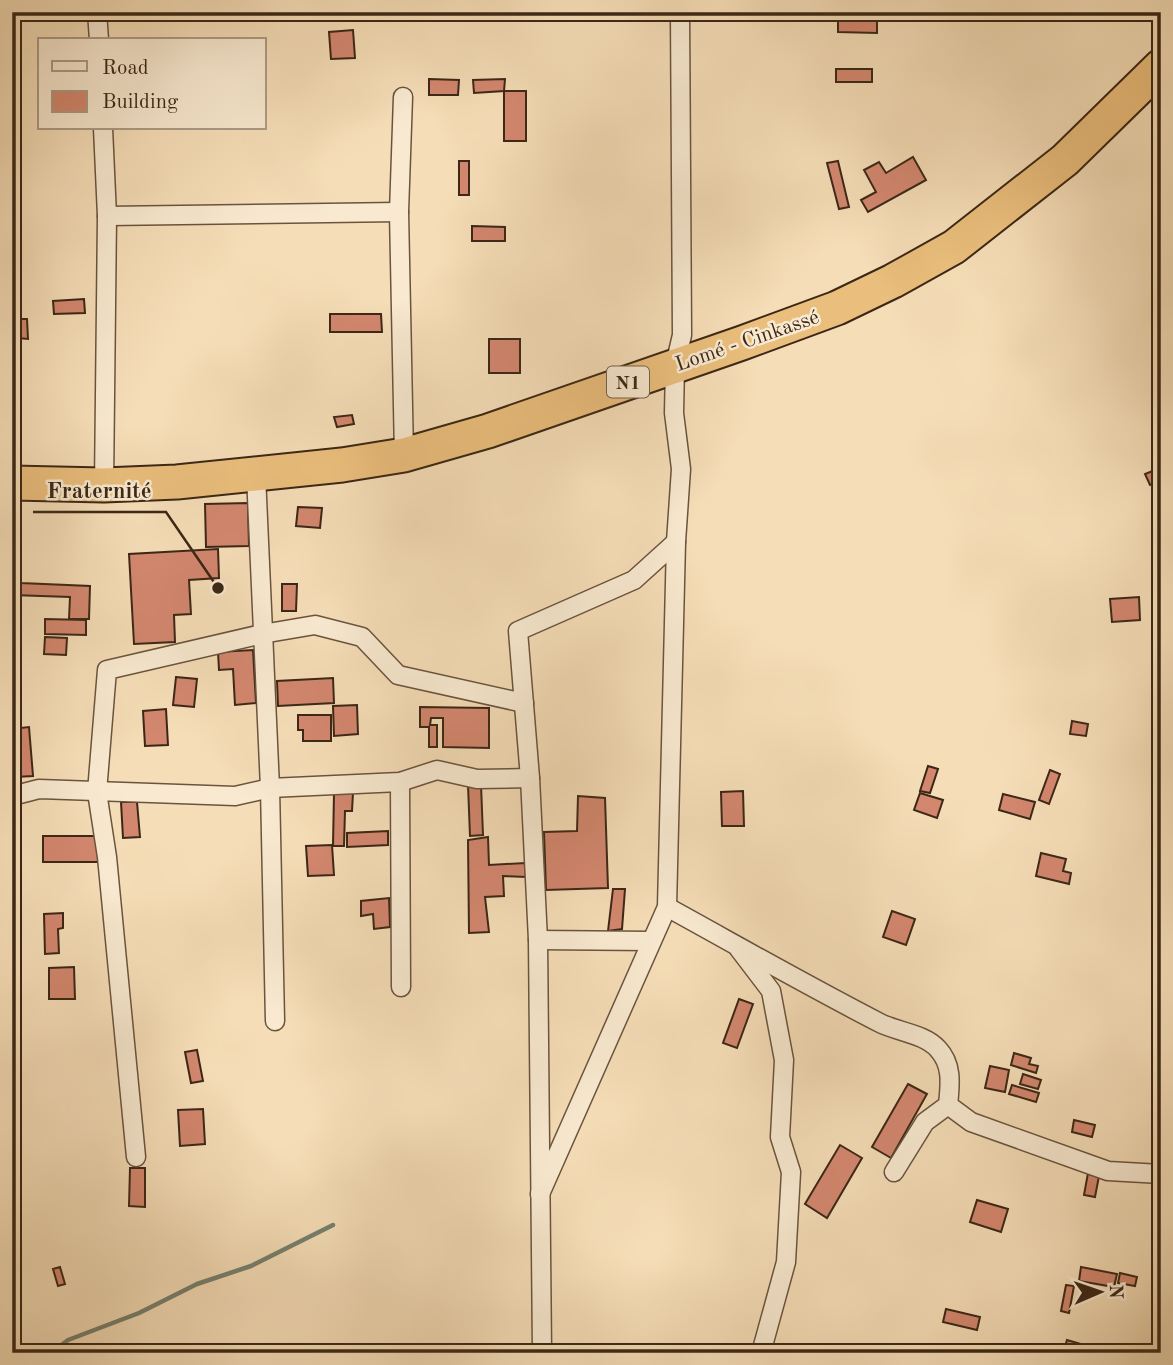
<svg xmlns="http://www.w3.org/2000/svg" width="1173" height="1365" font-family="'Old Standard TT',serif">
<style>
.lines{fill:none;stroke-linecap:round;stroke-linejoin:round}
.stream{stroke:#76806f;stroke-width:4.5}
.building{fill:#d3876f;stroke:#3b2716;stroke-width:2}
.street-casing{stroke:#6a543e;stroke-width:21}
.highway-casing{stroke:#3b2716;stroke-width:37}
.street{stroke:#f8e9d0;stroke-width:18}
.highway{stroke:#eabe7c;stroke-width:33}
.labels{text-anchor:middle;stroke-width:5;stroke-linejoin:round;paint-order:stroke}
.shield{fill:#f8e9d0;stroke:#74614e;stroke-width:2}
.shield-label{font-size:19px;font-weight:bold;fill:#3b2716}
.street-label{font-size:21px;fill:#3b2716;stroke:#f8e9d0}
.leader{fill:none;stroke:#3b2716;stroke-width:2.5}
.callout-dot{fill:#3b2716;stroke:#f8e9d0;stroke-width:2.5}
.callout-label{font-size:23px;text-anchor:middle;font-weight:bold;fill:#3b2716;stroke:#f8e9d0;stroke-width:5;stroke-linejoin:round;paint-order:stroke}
</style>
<rect width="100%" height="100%" fill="#f5ddb7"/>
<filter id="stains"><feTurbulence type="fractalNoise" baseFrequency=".00286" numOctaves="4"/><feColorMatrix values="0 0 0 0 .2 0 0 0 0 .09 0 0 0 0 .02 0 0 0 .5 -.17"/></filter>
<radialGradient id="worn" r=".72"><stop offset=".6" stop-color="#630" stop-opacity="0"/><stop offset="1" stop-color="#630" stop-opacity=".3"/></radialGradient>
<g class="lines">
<path class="stream" d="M51,1353L68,1340L139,1313L197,1284L251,1266L333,1225"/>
</g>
<g class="building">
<path d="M838,19H877V33L838,32Z"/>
<path d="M353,30L355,58L331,59L329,32Z"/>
<rect x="836" y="69" width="36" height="13"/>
<path d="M429,79L459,80L458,95H429Z"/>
<path d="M505,79L504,91L474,93L473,80Z"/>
<rect x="504" y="91" width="22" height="50"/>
<path d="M913,157L926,180L868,212L861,200L876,192L864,170L879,162L886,173Z"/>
<rect x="459" y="161" width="10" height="34"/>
<path d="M838,161L849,207L839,209L827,163Z"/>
<path d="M472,226L505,227V241H472Z"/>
<path d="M84,299L85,313L54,314L53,301Z"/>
<path d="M330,314H381L382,332H330Z"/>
<path d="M16,319H27L28,339L18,338Z"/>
<rect x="489" y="339" width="31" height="34"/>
<path d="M352,415L354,424L337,427L334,417Z"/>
<path d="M1160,468L1161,480L1150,485L1145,474Z"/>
<path d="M248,503L249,546L206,547L205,504Z"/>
<path d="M298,507L322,508L320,528L296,526Z"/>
<path d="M218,549L219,578L189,580L191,614L174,615L175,642L134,644L129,554Z"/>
<path d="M12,564H21V583L90,586L89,619H69L70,597L12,595Z"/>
<path d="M282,584H297L296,611H282Z"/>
<path d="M1139,597L1140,620L1112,622L1110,599Z"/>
<path d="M45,619L86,620V635L45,634Z"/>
<path d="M45,637L67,638L66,655L44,654Z"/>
<path d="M253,650L256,703L235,705L233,669L219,670L218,652Z"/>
<path d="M176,677L197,679L194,707L173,705Z"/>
<path d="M333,678L334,703L278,706L277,681Z"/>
<path d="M357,705L358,734L334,736L333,706Z"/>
<path d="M420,707L489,708V748L443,747V718H431L430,725H437V747H429V727H420Z"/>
<path d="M166,709L168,745L145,746L143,711Z"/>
<path d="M298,715H331V741H303V730H298Z"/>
<path d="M1072,721L1088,724L1086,736L1070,734Z"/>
<path d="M29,727L33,776L15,777L12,729Z"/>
<path d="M928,766L938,769L930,793L920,791Z"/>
<path d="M1050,770L1060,774L1049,804L1039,800Z"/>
<path d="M468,785H481L483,835L470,836Z"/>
<path d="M743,791L744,826H722L721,792Z"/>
<path d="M334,793H353L352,811H345L344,846H333Z"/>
<path d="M920,793L943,800L937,818L914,810Z"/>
<path d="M1003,794L1035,802L1030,819L999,810Z"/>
<path d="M578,796L605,798L608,888L546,890L544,832L577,831Z"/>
<path d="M121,802H137L140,837L123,838Z"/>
<path d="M388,831V845L347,847V833Z"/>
<rect x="43" y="836" width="56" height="26"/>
<path d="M488,837L489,865L525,863L526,877L503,876L504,896L485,897L489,932L469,933L468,840Z"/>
<path d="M332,845L334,875L308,876L306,846Z"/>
<path d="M1041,853L1066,859L1063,871L1071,873L1069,884L1036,876Z"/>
<path d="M613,889H625L622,929L608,931Z"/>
<path d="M389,898L390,927L374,929L373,914L361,916V901Z"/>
<path d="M892,911L915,919L906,945L883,937Z"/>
<path d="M63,913V928L58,929L59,953L45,954L44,914Z"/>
<path d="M74,967L75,999H49V968Z"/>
<path d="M739,999L753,1004L737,1048L723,1043Z"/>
<path d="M197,1050L203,1081L191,1083L185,1052Z"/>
<path d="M1014,1053L1031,1058L1029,1064L1038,1066L1036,1073L1011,1065Z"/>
<path d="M990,1066L1009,1070L1005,1092L985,1088Z"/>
<path d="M1023,1074L1041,1080L1038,1089L1020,1084Z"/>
<path d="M908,1084L927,1094L891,1158L872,1147Z"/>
<path d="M1012,1085L1039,1093L1036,1102L1009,1094Z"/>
<path d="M203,1109L205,1144L180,1146L178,1110Z"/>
<path d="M1074,1120L1095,1125L1092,1137L1072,1132Z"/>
<path d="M840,1145L862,1158L827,1218L805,1204Z"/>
<path d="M130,1168H145V1207L129,1206Z"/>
<path d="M1088,1173L1099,1176L1095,1197L1084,1195Z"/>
<path d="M977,1200L1008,1209L1001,1232L970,1222Z"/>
<path d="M60,1267L65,1284L58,1286L53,1269Z"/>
<path d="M1081,1267L1117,1274L1114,1287L1079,1281Z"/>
<path d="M1120,1273L1137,1277L1135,1286L1118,1283Z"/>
<path d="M1066,1285L1074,1286L1069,1313L1061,1311Z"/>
<path d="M946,1309L980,1317L977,1330L943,1322Z"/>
<path d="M1067,1340L1084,1345L1082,1353H1063Z"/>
</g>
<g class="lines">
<g class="street-casing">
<g id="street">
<path d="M97,12L99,40"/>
<path d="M403,97L399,212L404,455"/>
<path d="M103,128L107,216L399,212"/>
<path d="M256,475L270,788L275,1021"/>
<path d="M104,485L107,216"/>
<path d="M400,782L401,987"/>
<path d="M12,796L39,789L235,796L270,788L400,782L437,770L477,779L530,778"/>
<path d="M667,907C738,946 808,986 880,1023C898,1032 925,1034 938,1049C953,1065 950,1085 948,1105L925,1122L894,1172"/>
<path d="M538,940L650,941"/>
<path d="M739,949L771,991L784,1060L780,1137L791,1172L786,1262L761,1353"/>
<path d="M948,1105L971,1122L1108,1171L1161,1174"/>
<path d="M136,1157L107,857L97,792L107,670L262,634L315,625L362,637L398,675L524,703"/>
<path d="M540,1194L667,907L676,542L681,469L674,413L675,365L682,335L680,12"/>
<path d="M542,1353L538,940L530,778L518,631L634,580L676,542"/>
</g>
</g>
<g class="highway-casing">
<path id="highway" d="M12,483L104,485L177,482L342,465L404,455L488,431L742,343L837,308L893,281L954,247L1065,160L1161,66"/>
</g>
<use href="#street" class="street"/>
<use href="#highway" class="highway"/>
</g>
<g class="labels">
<rect class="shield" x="607" y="366.5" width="42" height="31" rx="5"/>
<g class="shield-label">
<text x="628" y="389">N1</text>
</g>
<g class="street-label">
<text transform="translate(747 340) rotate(-19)" y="7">Lomé - Cinkassé</text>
</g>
</g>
<path class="leader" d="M218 588L166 512H33"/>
<circle class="callout-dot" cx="218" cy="588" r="7"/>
<g class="callout-label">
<text x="99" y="498">Fraternité</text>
</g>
<rect width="1173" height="1365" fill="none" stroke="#f5ddb7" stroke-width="42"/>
<rect x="14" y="14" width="1145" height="1337" fill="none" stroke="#3b2716" stroke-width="3.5"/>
<rect x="21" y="21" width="1131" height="1323" fill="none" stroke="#3b2716" stroke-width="2"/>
<rect x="38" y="38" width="228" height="91" fill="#f8e9d0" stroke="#ac9b86" stroke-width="2"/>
<rect x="52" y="61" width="35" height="10" fill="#f8e9d0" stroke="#ac9b86" stroke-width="2"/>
<text x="102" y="74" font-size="21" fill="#3b2716">Road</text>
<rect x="52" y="91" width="35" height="21" fill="#d3876f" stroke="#ac9b86" stroke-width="2"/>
<text x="102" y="108" font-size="21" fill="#3b2716">Building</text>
<g transform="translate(1100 1292) rotate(88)" stroke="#f8e9d0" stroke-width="5" paint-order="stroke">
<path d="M0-5L12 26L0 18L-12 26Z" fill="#3b2716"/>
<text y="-10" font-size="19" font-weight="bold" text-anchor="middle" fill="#3b2716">N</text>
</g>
<rect width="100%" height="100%" filter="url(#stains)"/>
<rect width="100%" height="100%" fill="url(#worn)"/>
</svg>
